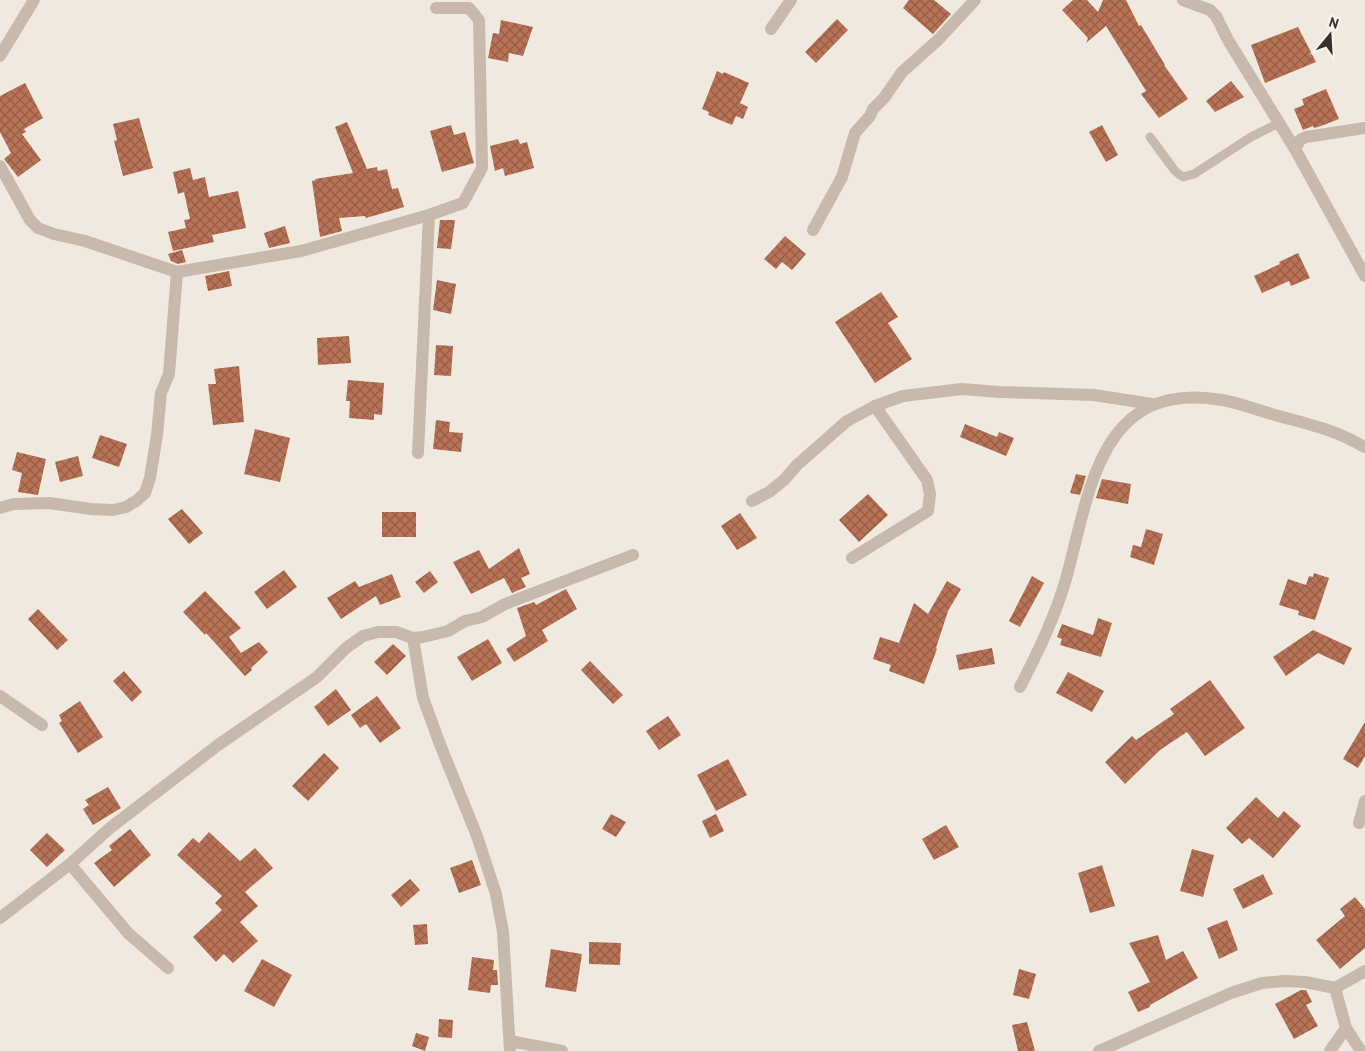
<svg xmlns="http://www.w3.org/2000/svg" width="1365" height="1051" font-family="'PT Sans',sans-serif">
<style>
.building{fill:url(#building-cross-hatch)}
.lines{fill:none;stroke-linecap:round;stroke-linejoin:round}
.lane{stroke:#c7baad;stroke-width:9}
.street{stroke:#c7baad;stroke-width:12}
</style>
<defs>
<pattern id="building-cross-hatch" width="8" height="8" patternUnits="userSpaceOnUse" patternTransform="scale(1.25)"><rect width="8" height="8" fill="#b87256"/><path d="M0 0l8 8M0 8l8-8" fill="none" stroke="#965e47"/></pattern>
</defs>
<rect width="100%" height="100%" fill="#f0e9e0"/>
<g class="building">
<path d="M909,0H934L951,14L933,34L903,8Z"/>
<path d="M1073,0H1087L1098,12L1103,0H1126L1139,26L1141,25L1165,65H1164L1188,99L1159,118L1141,94L1146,91L1106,26L1086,43L1088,38L1062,10Z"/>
<path d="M837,19L848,30L816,63L805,52Z"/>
<path d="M501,20L533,27L523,56L509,53L508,62L488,58L493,33L499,34Z"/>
<path d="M1298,27L1316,62L1265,83L1251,45Z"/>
<path d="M717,71L723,74L724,72L749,83L740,103L748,107L743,119L736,116L732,125L708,115L709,112L702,109Z"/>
<path d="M1231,81L1244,97L1215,112L1206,101Z"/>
<path d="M25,83L43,118L24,129L26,132L22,134L41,160L18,177L4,159L11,153L0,132V96Z"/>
<path d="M1326,89L1339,119L1321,126L1314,128L1313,126L1303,130L1294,109L1304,105L1302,99Z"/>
<path d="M139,118L153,168L123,176L114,141L117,140L113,124Z"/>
<path d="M347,122L367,169L377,167L378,171L387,169L392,189L398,188L404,207L366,218L365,216L339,218L342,231L320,237L312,181L316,180L315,179L353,173L335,127Z"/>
<path d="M451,125L454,135L465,132L474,163L442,172L430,131Z"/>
<path d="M1102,125L1118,155L1106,162L1089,132Z"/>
<path d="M518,139L520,144L527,142L534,168L505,176L503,168L495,171L490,146Z"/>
<path d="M190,168L193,180L205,177L209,197L238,191L246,228L212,235L214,242L173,251L168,232L186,228L184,220L190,219L184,192L178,194L173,172Z"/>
<path d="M440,220H455L451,249L437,248Z"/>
<path d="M285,226L290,243L269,248L264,233Z"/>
<path d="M785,236L806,254L792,270L782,262L776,269L764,259Z"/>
<path d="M182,250L186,262L178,264L171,261L168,254Z"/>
<path d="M1298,253L1310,278L1291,286L1289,281L1262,293L1254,276L1280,264L1279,262Z"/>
<path d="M229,271L232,286L208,291L205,276Z"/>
<path d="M437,280L456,284L451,314L433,310Z"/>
<path d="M881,292L898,317L888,323L912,359L875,383L835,322Z"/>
<path d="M349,336L351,363L318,365L317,338Z"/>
<path d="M436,345L453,346L451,376L434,375Z"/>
<path d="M239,366L244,422L213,425L208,384H216L214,369Z"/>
<path d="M348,380L384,383L382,415L374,414V420L349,418L350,401H346Z"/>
<path d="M436,420L450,422L449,432L463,433L461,452L433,449Z"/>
<path d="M965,424L997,437L999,432L1014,438L1006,456L960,437Z"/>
<path d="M255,429L290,438L280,482L244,474Z"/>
<path d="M100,435L127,444L119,467L92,458Z"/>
<path d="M17,452L46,459L38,495L18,492L22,473L12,470Z"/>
<path d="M78,456L83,476L60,482L55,462Z"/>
<path d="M1076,474L1086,476L1080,495L1070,493Z"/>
<path d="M1102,479L1131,484L1128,504L1096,498Z"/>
<path d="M868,494L888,515L859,542L839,520Z"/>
<path d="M182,509L203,533L189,544L168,519Z"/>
<rect x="382" y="512" width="34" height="25"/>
<path d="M740,513L757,538L737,550L721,526Z"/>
<path d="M1146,529L1163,534L1154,565L1130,557L1133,545L1141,547Z"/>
<path d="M519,548L530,574L521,578L526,587L512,593L504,578L471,594L453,562L479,550L489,569Z"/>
<path d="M284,570L297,587L267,609L254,592Z"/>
<path d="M430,571L438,582L424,593L415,582Z"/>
<path d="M1314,573L1329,578L1315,620L1298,615L1299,611L1279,605L1288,579L1306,585L1309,576L1313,577Z"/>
<path d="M392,574L401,597L380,605L376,596L341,619L327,598L355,581L359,587Z"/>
<path d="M1032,576L1044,583L1020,627L1009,621Z"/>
<path d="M947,581L961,589L948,611L936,648L937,649L924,684L889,671L891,665L873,659L880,637L899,643L914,603L928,614Z"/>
<path d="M566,589L577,609L542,630L548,641L514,662L506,649L526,636L517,608L534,602L536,605Z"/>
<path d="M205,591L241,628L229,637L241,653L259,642L268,652L251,668L252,670L245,676L206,633L205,635L183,612Z"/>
<path d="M38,609L68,640L57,650L28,619Z"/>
<path d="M1098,618L1112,623L1101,657L1060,645L1062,639L1057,637L1062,624L1093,635Z"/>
<path d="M1313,630L1352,648L1344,665L1318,653L1286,676L1273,657Z"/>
<path d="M488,639L502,663L472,681L457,657Z"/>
<path d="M393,644L406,656L387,675L374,662Z"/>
<path d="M992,648L995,664L959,670L956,655Z"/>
<path d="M590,661L623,695L613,704L581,670Z"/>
<path d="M124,671L142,692L132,702L113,681Z"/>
<path d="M1068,672L1104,691L1092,712L1056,693Z"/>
<path d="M1210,680L1245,728L1205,756L1187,732L1160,750L1125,784L1105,762L1132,736L1136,740L1174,714L1170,709Z"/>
<path d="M336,689L351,710L328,726L314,707Z"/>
<path d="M377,696L401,728L380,743L366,724L360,728L351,715Z"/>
<path d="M80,701L103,737L78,753L59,723L62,721L59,715Z"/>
<path d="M668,716L681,735L659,750L646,731Z"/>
<path d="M1365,722V756L1358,768L1343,759Z"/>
<path d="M324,753L339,768L308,801L292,786Z"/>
<path d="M728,759L747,795L716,811L697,775Z"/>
<path d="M108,787L121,808L93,825L83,809L89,805L85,800Z"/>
<path d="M1256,797L1278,818L1284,811L1301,826L1273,858L1249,838L1242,844L1226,828Z"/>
<path d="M611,814L626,822L616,837L602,829Z"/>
<path d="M716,814L724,831L710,838L702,821Z"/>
<path d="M946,825L959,847L934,860L922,839Z"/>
<path d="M130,829L151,855L114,887L94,863L112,850L109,846Z"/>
<path d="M209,832L240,861L255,848L273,868L245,892L258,906L240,922L258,941L233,963L224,954L216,962L193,937L222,910L215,903L222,896L177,855L193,838L199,843Z"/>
<path d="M47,833L65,850L47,867L30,850Z"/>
<path d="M1192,849L1214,855L1203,897L1180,891Z"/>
<path d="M472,860L481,885L459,893L450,868Z"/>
<path d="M1102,865L1115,906L1090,913L1078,873Z"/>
<path d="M1263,874L1273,894L1243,909L1233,889Z"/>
<path d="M410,879L420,890L401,907L391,895Z"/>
<path d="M1355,897L1365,909V948L1340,969L1316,940L1345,916L1340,909Z"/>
<path d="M1227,920L1238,950L1219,959L1207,928Z"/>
<path d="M427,924L428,944L415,945L413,925Z"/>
<path d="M1158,935L1166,960L1183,951L1198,978L1150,1005V1007L1138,1012L1128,992L1150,982L1129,943Z"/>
<path d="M589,942L621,943L620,965L589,964Z"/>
<path d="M551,949L582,954L576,992L545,987Z"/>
<path d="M472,957L494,960L493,970H497L498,985H491L490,993L468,990Z"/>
<path d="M262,959L292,975L274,1007L244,991Z"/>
<path d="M1019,969L1036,974L1029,999L1013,995Z"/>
<path d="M1301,990H1306L1312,1002L1306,1005L1318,1026L1294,1039L1275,1004Z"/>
<path d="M439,1019L453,1020L452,1038L438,1037Z"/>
<path d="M1027,1022L1035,1051H1018L1012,1025Z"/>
<path d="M416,1033L429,1037L425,1051L412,1046Z"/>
</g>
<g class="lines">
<path class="lane" d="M1150,137L1175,171L1183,177L1194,174L1251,137L1279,123"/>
<g class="street">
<path d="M1183,0L1210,10L1216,16L1228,40L1295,149L1365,276"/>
<path d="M771,29L791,0"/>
<path d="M0,56L34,0"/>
<path d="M1295,149L1300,140L1306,137L1365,128"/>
<path d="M0,166L30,220L38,228L54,234L85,241L177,272"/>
<path d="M813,230L842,177L855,133L870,116L873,109L884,98L902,72L938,40L975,0"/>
<path d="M418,453L429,215"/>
<path d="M752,501L769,492L784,480L797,465L847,421L875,406L903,396L962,389L999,392L1094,395L1152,404"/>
<path d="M0,508L14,504L49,503L91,509L113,510L126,507L136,501L145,493L150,478L157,435L161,393L169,374L177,272L301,251L429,215L463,203L482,168L479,20L469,8H436"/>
<path d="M852,558L928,511L930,494L927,480L875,406"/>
<path d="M413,638L423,698L441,747L477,836L496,894L503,932L510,1051"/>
<path d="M1020,687C1038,652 1055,617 1066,579C1090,492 1099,379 1222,400C1235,402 1249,407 1262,411C1287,419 1313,424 1338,434C1347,437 1356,443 1365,447"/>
<path d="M0,696L42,725"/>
<path d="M1359,823L1365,801"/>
<path d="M70,864L128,933L168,968"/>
<path d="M0,918L70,864L110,828L218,745L317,677L346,648L363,636L378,632H396L413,638L423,637L448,631L465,621L482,617L505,604L633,555"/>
<path d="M1335,988L1346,1028L1361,1051"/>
<path d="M510,1041L562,1051"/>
<path d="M1099,1051L1231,993L1262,983L1285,981L1305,982L1335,988L1365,971"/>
<path d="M1330,1051L1346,1028"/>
</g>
</g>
<g transform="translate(1330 35) rotate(18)" stroke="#f8f3ec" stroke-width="4" paint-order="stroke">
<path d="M0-4L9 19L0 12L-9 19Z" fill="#362f2b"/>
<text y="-8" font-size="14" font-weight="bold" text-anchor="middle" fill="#362f2b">N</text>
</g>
</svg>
